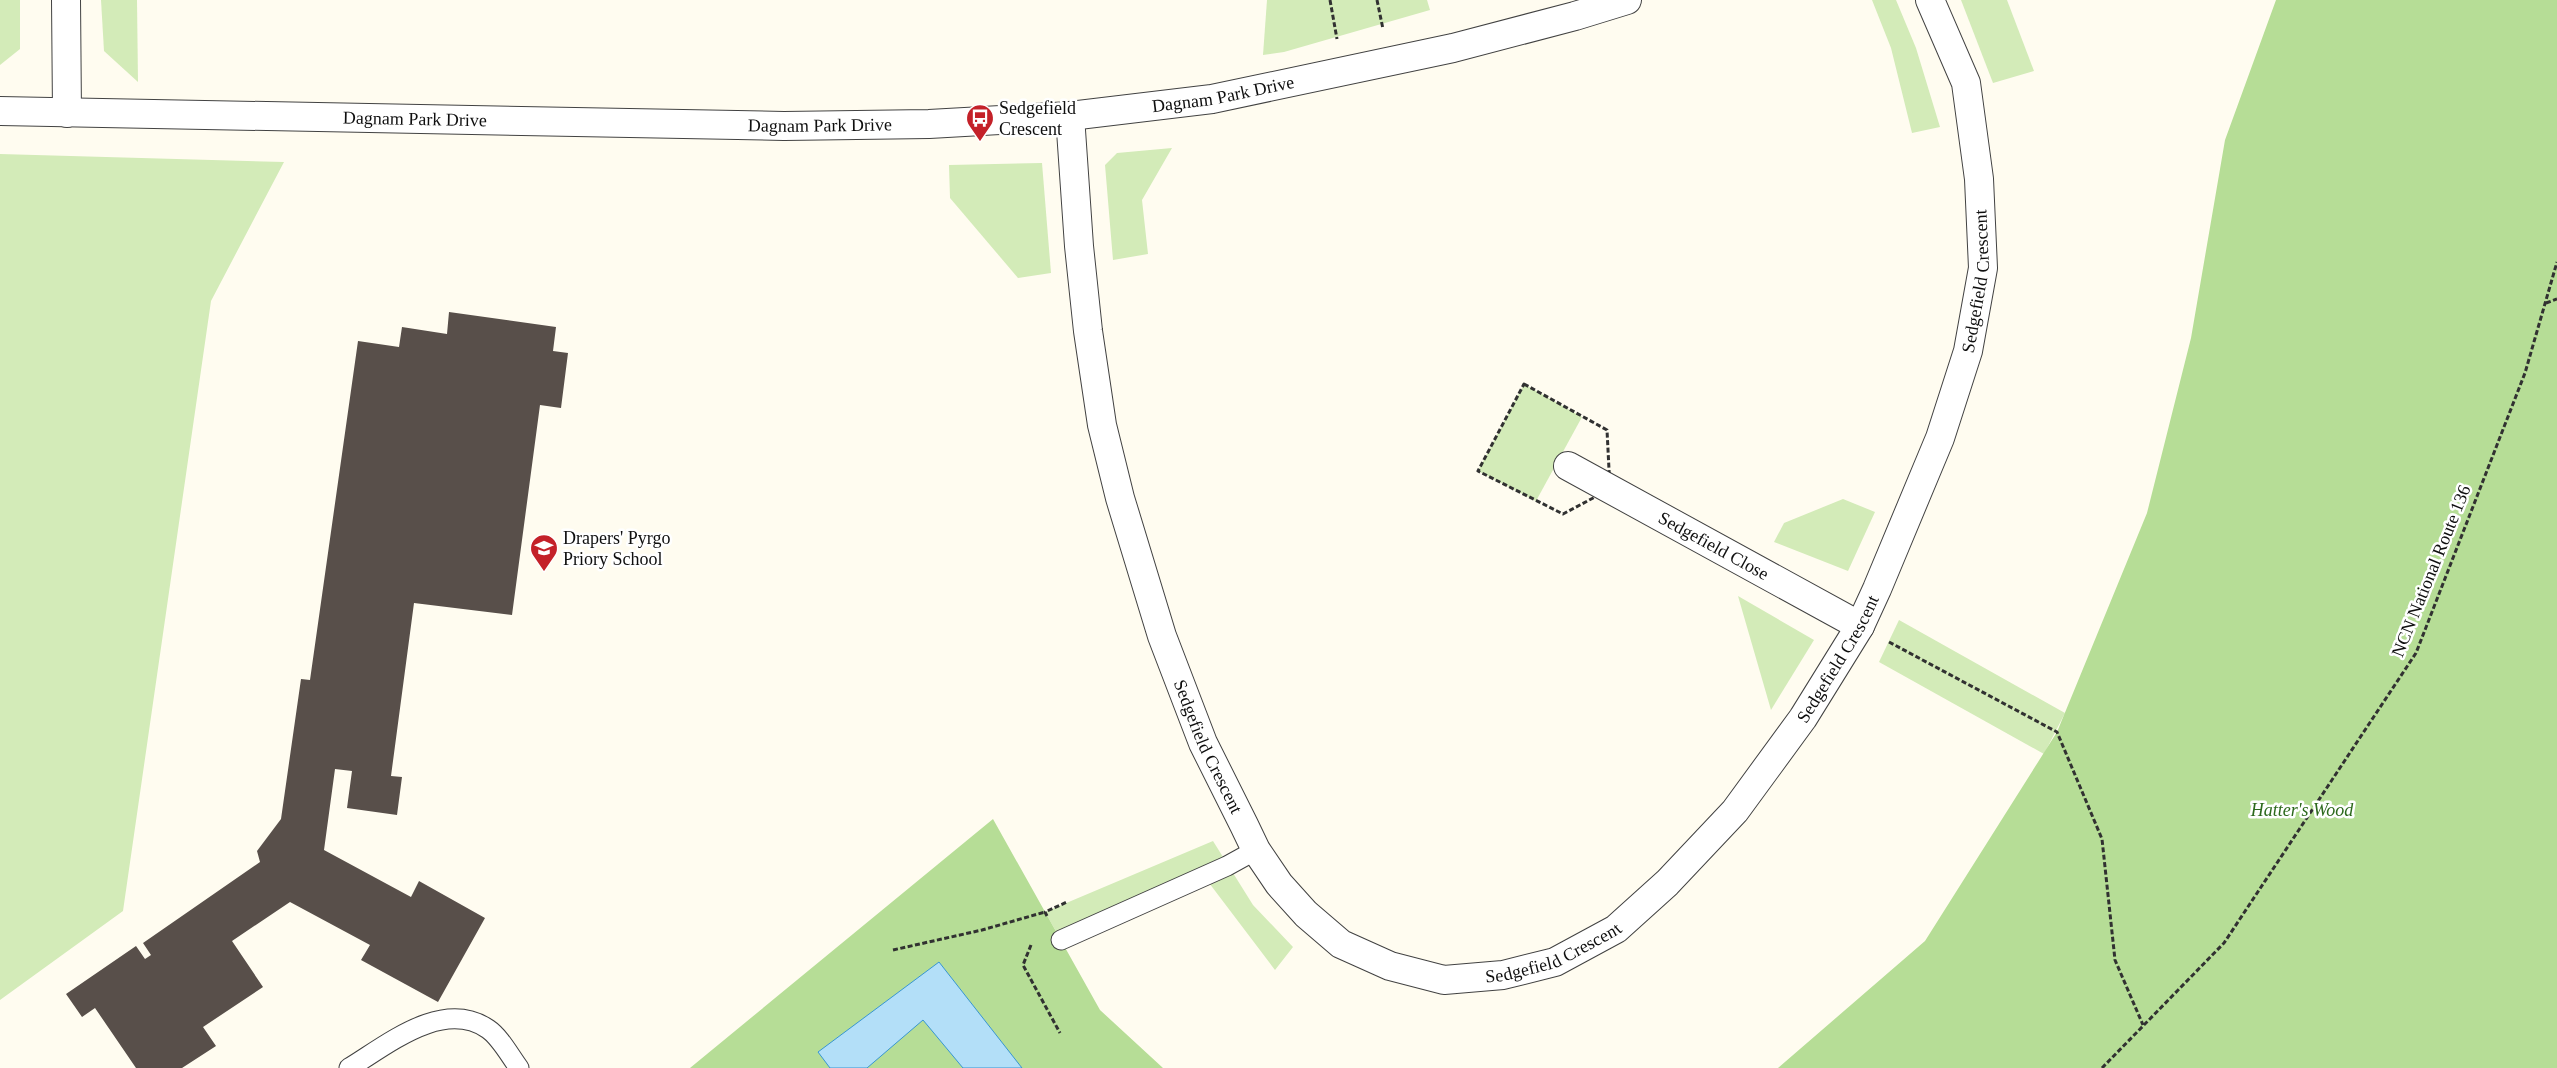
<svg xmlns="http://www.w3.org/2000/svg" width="2557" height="1068" font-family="'Times New Roman',serif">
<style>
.green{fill:#d3ebb8}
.forest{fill:#b6dd96}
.water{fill:#b3dff8;stroke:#3795d2}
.building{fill:#584f4a}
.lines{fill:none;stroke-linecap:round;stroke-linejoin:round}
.service-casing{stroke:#424242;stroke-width:21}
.minor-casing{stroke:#424242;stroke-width:30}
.tertiary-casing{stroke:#424242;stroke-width:30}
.path{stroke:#313131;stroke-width:3;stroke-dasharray:5 2.5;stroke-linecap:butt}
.service{stroke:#fff;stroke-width:19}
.minor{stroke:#fff;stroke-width:28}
.tertiary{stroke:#fff;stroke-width:28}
.labels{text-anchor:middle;stroke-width:5;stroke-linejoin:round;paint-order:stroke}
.street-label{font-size:18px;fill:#0f0f0f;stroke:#fff}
.poi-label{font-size:18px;fill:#0f0f0f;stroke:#fff;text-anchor:start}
.park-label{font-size:18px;font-style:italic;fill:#2c691c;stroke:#fff}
</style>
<rect width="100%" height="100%" fill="#fffcf0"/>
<g class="green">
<path d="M0,0H20V49L0,65Z"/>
<path d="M101,0H137L138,82L104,51Z"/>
<path d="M1267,0H1427L1430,10L1284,52L1263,55Z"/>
<path d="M1872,0H1896L1916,48L1940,127L1912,133L1891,48Z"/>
<path d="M1961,0H2007L2034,71L1993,83Z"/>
<path d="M1172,148L1142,200L1148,254L1113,260L1105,165L1117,153Z"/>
<path d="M0,154L284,162L211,301L123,911L0,1000Z"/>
<path d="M1042,163L1051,273L1018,278L950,198L949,165Z"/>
<path d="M1524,384L1582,417L1536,501L1478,471Z"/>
<path d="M1843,499L1875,512L1848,571L1774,542L1784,523Z"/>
<path d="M1738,596L1814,640L1771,710Z"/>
<path d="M1899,620L2065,713L2044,754L1879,662Z"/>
<path d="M1213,841L1253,905L1293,947L1275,970L1200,871L1061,940L1045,912Z"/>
</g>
<g class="forest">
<path d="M2276,0H2557V1068H1778L1925,941L2057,732L2147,513L2191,338L2225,140Z"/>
<path d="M993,819L1100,1010L1163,1068H690Z"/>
</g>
<path class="water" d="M939,962L1022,1068H963L923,1020L867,1068H830L818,1052Z"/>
<path class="building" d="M449,312L556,327L553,351L568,353L561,408L540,405L512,615L414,603L391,776L402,777L397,815L347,808L352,771L335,769L324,850L411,897L419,881L485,918L438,1002L361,960L370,945L290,902L232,941L263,987L203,1027L216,1046L182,1068H136L95,1008L82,1017L66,994L136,946L145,959L151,955L143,943L260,862L257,851L281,819L301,679L310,680L358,341L399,347L402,327L447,334Z"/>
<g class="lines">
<g class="service-casing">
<g id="service">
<path d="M1061,940L1227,866L1256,850"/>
<path d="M349,1068C387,1045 443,998 488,1029C500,1037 510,1056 519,1068"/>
</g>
</g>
<g class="minor-casing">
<g id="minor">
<path d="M66,0L67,113"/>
<path id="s1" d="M1070,116L1079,246L1088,331L1102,425L1120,498L1162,636L1203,743L1244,825L1256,850L1279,884L1306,914L1341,944L1390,966L1444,980L1503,975L1555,962L1616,929L1667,883L1735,811L1803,718L1860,626L1877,589L1940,438L1968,351L1983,268L1979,179L1966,83L1930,0"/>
<path id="s2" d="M1568,466L1860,626"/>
</g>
</g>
<g class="tertiary-casing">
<g id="tertiary">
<path id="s3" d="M0,111L784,126L929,124L1070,116L1212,99L1453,48L1575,16L1627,0"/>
</g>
</g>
<g class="path">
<path d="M1330,0L1337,39"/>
<path d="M1377,0L1383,29"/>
<path d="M2546,303L2557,299"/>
<path d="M1524,384L1607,430L1610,489L1563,514L1478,471Z"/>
<path d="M1889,642L2057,732L2102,839L2115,960L2143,1025"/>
<path d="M1047,916L1045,912L1067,902"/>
<path d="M1031,945L1023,965L1060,1033"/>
<path d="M893,950L982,930L1045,912"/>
<path d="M2102,1068L2224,943L2416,653L2525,373L2557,262"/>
</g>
<use href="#service" class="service"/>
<use href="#minor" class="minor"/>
<use href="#tertiary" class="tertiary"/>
</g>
<defs>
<g id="bus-pin" transform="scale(1.4375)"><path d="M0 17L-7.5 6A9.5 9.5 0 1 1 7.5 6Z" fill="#c42129" stroke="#fff"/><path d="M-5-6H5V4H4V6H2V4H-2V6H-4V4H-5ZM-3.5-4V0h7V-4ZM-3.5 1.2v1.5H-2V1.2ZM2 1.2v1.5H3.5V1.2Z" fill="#fff"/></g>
<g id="school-pin" transform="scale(1.4375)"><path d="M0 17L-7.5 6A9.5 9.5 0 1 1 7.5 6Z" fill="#c42129" stroke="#fff"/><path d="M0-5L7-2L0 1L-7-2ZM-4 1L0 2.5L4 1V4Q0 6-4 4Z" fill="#fff"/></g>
</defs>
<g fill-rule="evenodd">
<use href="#bus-pin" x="980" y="118"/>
<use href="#school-pin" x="544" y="548"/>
</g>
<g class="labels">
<g class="street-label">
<text dy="6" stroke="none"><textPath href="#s3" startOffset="1225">Dagnam Park Drive</textPath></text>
<text dy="6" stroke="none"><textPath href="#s3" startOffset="415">Dagnam Park Drive</textPath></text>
<text dy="6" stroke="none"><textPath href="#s3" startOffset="820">Dagnam Park Drive</textPath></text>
<text dy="6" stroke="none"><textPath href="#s1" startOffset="1941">Sedgefield Crescent</textPath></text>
<text dy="6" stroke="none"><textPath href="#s2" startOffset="166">Sedgefield Close</textPath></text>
<text transform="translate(2431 571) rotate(-68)" y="6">NCN National Route 136</text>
<text dy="6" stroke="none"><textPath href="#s1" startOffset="1535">Sedgefield Crescent</textPath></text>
<text dy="6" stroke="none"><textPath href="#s1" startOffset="650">Sedgefield Crescent</textPath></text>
<text dy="6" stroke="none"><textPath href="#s1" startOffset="1115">Sedgefield Crescent</textPath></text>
</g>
<g class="poi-label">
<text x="999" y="114">Sedgefield<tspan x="999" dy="21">Crescent</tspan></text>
<text x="563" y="544">Drapers' Pyrgo<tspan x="563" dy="21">Priory School</tspan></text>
</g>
<g class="park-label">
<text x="2302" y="816">Hatter's Wood</text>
</g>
</g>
</svg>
